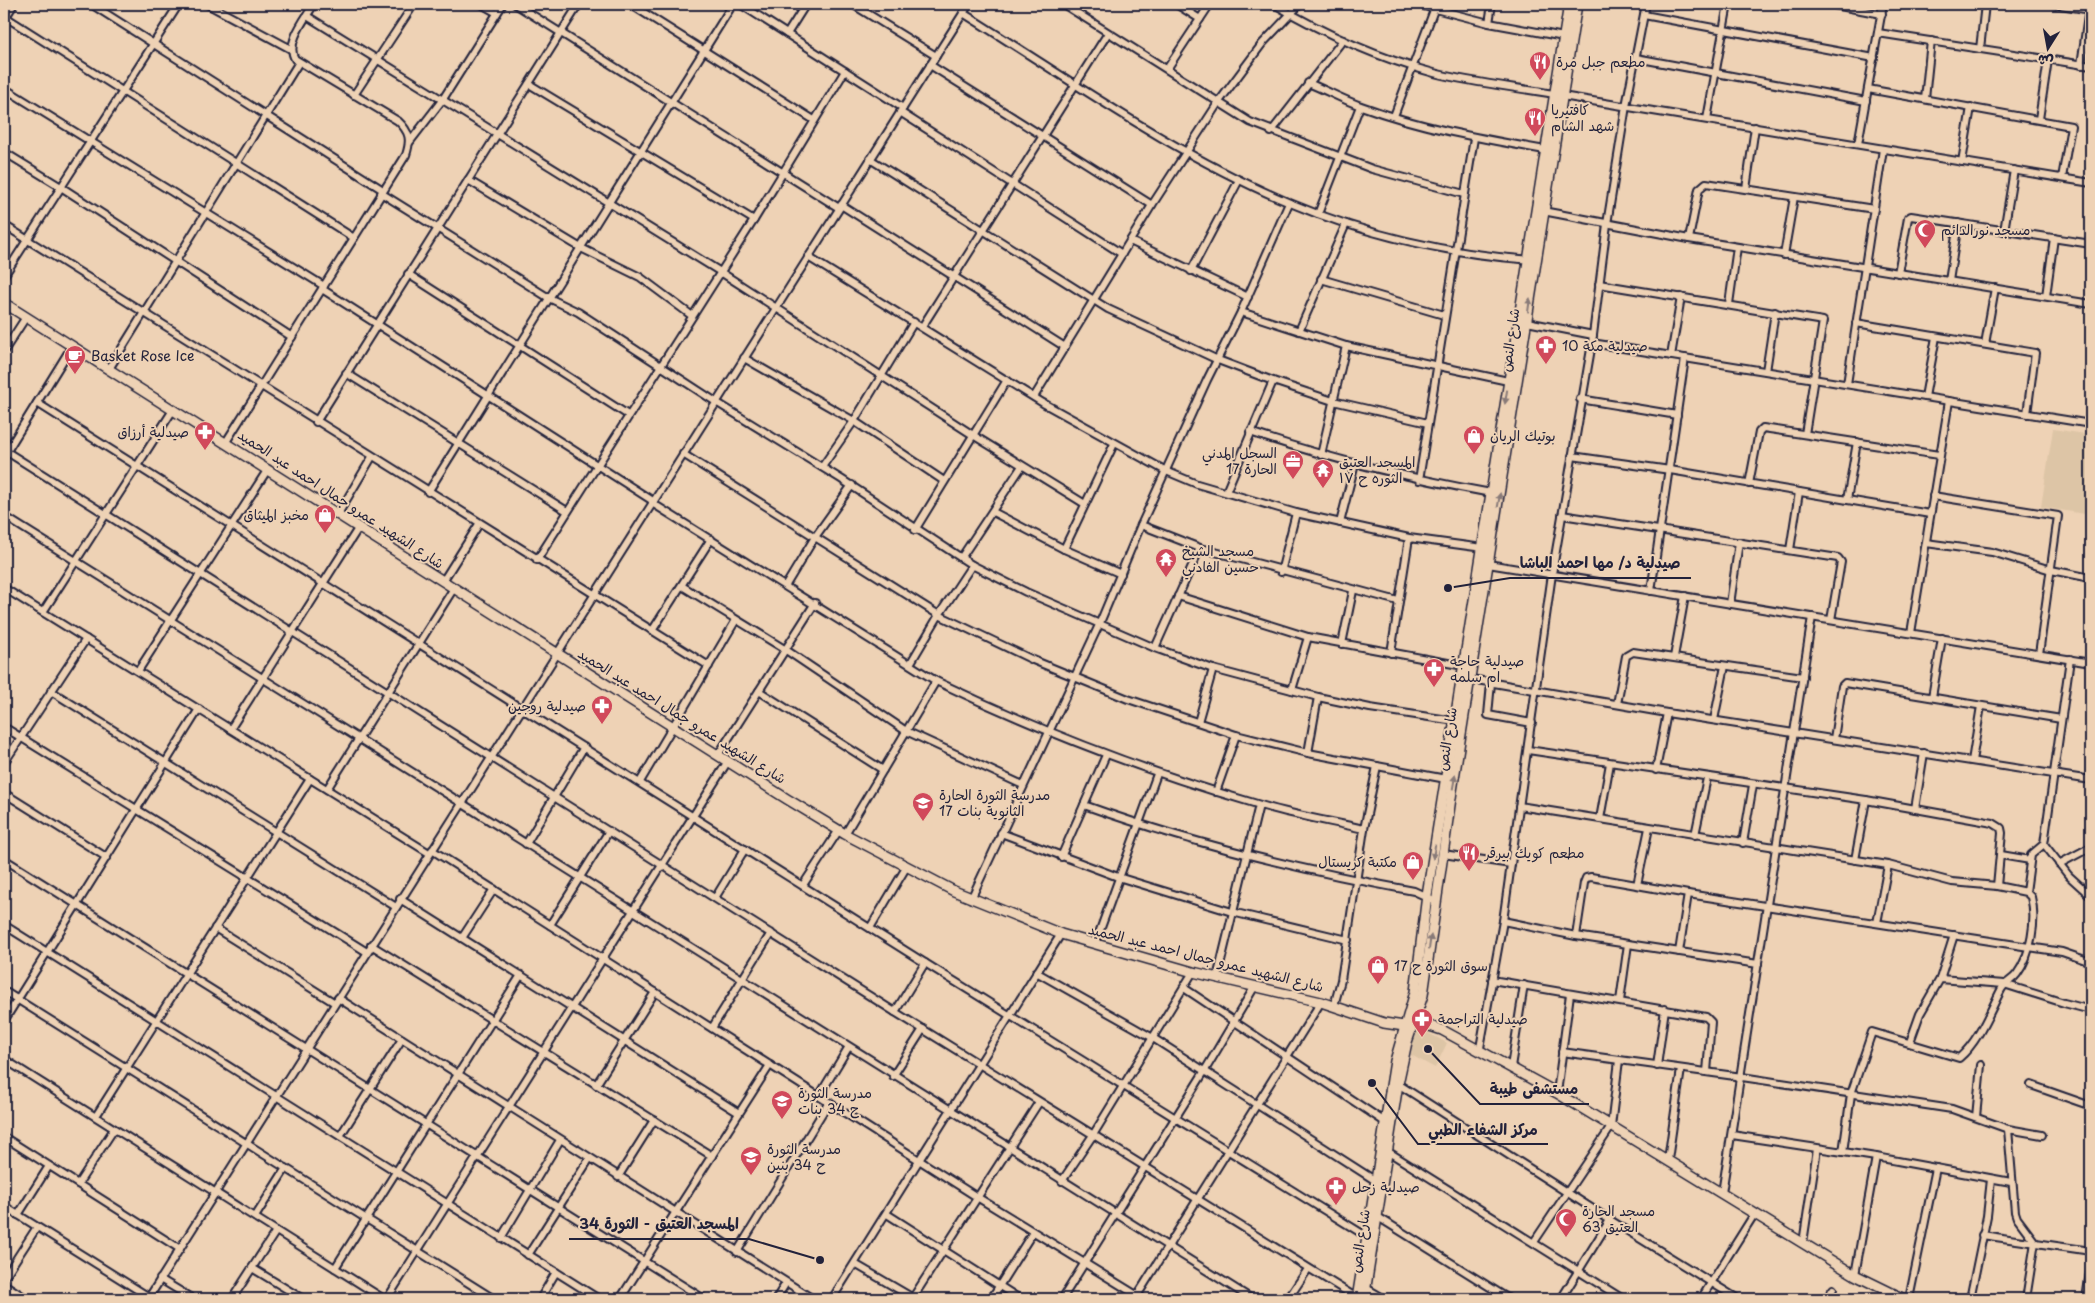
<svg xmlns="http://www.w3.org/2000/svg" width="2095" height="1303" font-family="'Playpen Sans','Playpen Sans Arabic',sans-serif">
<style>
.built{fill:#ddc5a6}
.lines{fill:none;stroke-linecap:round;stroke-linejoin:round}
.street-casing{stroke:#22223b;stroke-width:10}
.secondary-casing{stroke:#22223b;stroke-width:12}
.street{stroke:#eed2b5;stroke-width:6}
.secondary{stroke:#eed2b5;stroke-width:9}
.oneway{fill:#887a78}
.labels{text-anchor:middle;stroke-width:4;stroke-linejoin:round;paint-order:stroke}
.poi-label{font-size:14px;fill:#22223b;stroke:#eed2b5;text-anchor:start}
.street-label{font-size:14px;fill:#22223b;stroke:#eed2b5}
.leader{fill:none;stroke:#22223b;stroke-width:2}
.callout-dot{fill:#22223b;stroke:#eed2b5;stroke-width:2}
.callout-label{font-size:15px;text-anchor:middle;font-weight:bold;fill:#22223b;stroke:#eed2b5;stroke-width:4;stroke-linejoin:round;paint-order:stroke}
</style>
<rect width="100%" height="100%" fill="#eed2b5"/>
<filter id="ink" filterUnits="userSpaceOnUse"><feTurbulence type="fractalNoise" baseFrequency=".02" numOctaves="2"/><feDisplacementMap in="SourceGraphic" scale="10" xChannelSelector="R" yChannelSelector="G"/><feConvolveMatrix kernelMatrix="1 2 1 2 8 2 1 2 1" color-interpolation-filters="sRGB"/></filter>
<g filter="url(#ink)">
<g class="built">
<path d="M2053,429L2091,435V515L2041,507Z"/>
<path d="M1415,1028H1419L1447,1043L1435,1068L1411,1055Z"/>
</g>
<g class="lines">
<g class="street-casing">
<g id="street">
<path d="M91,4L383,190"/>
<path d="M207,4L291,49"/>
<path d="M481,4L497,13"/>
<path d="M515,4L839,208"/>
<path d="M630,4L814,120"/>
<path d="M740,4L903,108"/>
<path d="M852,4L936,56"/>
<path d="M1063,4L1250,122L1372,169L1464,194"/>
<path d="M1176,4L1200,19"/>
<path d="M1274,4C1323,33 1378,58 1434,73C1474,83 1514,87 1554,94"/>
<path d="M1416,4L1489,23L1564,37"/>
<path d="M1633,4L1646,6"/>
<path d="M1829,4L1882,14"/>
<path d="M2054,4L2091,10"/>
<path d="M963,13C1069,79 1175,155 1290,203C1366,235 1450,254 1532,260"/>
<path d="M1644,15L1874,58"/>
<path d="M4,16L354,238"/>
<path d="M307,16L719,271L973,435L1085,504"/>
<path d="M4,20L14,4"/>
<path d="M1489,23L1492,4"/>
<path d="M1878,33L2091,66"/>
<path d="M787,34L806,4"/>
<path d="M1980,49L1985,4"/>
<path d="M1636,58L1866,101"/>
<path d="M930,65L1152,205"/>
<path d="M2081,65L2089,9"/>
<path d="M1167,69L1210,4"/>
<path d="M1308,83C1326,90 1343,100 1361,106C1421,128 1483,139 1545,150"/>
<path d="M529,84L754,220"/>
<path d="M4,88L324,286"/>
<path d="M1868,89L2071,126L2062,178"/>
<path d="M354,95L414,4"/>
<path d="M1562,96L2091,183"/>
<path d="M1925,99L1931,41"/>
<path d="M900,112L1122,254"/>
<path d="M1394,116L1434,10"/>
<path d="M1707,119L1728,4"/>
<path d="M2039,119L2048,60"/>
<path d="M1271,132L1343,40"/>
<path d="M409,143L443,99L503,4"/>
<path d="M1858,144L1883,4"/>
<path d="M4,152L61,187L292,337"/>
<path d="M870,159L1108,309L1218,360L1273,381L1333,401L1428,423"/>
<path d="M1962,162L1971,107"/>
<path d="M468,180L581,248L640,277L691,315"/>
<path d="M1746,189L1755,127"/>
<path d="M381,193L549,298L578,312L716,402L841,479L972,565L1026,592L1155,648L1213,669L1318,697L1370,708L1455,721"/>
<path d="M841,205L1065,347"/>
<path d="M1543,211L1689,239L2091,304"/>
<path d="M1318,214L1360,106"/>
<path d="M4,225L709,666"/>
<path d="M2004,231L2014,170"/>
<path d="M1689,239L1699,189L1706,183L1874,209"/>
<path d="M1130,241L1248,297"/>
<path d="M1784,255L1794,197"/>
<path d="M808,257L1043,403L1166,471L1197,484L1296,513L1409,538L1483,548"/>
<path d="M1191,271L1239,180"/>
<path d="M1898,273L1908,218L1911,216L2091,244"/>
<path d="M408,274L628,415"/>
<path d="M4,276L179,4"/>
<path d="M1321,279L1444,315"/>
<path d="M1949,281L1958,223"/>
<path d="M1599,284L1823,321L1805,434"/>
<path d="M322,289L653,501"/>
<path d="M2046,296L2054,238"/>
<path d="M1729,304L1737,247"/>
<path d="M1241,312L1346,346L1508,381"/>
<path d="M1527,322L1593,335"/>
<path d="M1856,323L2035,353L2027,414"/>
<path d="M922,327L1108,33"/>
<path d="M1299,331L1346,224"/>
<path d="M1592,343L2091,424"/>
<path d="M1985,344L1995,288"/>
<path d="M4,351L26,317"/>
<path d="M1671,356L1681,297"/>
<path d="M744,358L854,421L944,481"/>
<path d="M109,369L299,62"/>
<path d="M1766,371L1775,312"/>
<path d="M346,373L567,511"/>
<path d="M1847,384L1883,149"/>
<path d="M1034,397L1152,205L1218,103L1262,44L1300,4"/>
<path d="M1925,397L1936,337"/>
<path d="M1580,399L1677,415"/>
<path d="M37,403L925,963L1366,1236"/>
<path d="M316,422L579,4"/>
<path d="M1250,432C1329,459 1409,478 1491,493"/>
<path d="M226,442L406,155C411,140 410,132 398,121L295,59C285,43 306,18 314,4"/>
<path d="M4,450L895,1012L1357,1298"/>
<path d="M683,454L939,615L1033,660L1128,699L1236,735L1308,753L1446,779"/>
<path d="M1321,455L1346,346"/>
<path d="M4,456L72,346"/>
<path d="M1572,456L1670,470L1930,514"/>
<path d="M822,467L854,421L914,322"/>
<path d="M1419,480L1474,138"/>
<path d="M1749,484L1759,432L1763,428L1939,455"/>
<path d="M428,492L733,4"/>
<path d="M1226,492L1273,381"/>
<path d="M1933,496L2058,516L2039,654"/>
<path d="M1847,500L1857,442"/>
<path d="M652,503L936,681C1040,731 1147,772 1257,804C1292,815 1329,821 1364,829"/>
<path d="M993,512L1064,549L1121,574"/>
<path d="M338,514L372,457"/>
<path d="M1562,515L1838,558L1841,562L1831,620"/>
<path d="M4,516L1252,1299"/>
<path d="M1340,523L1355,464"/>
<path d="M1141,525L1200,548L1398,601"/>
<path d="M915,530L1007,380"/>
<path d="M1926,543L1992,552L2051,570L2091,578"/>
<path d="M1064,549L1114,444"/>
<path d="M1790,550L1799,492"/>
<path d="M961,558L1022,466"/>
<path d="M537,560L754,220L845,71"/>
<path d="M1488,564L2091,663"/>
<path d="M1281,572L1296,513"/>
<path d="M443,581L479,524"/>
<path d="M786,585L815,537L852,485"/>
<path d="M682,586L786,650L906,731L1023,785"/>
<path d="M4,588L429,853"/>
<path d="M1651,591L1685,358"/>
<path d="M1178,596L1308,637L1464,666"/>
<path d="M1730,604L1739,542"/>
<path d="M43,612L173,410"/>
<path d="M652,631L711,539"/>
<path d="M1911,633L1949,401"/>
<path d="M1342,644L1353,591"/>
<path d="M1155,648L1200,548"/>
<path d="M1391,653L1409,538"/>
<path d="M1674,657L1685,596"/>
<path d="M2070,659L2044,844L2069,876L2091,896"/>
<path d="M910,664L939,615L972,565"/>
<path d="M138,671L268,469"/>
<path d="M1471,679L1667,713L2091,780"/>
<path d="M1491,683L1488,715L1532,723"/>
<path d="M1292,690L1308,637"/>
<path d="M51,691L396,907"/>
<path d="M759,691L883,770"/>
<path d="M1932,697L1942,638"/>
<path d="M1617,704L1626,656L1633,652L1803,677"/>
<path d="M1714,720L1725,666"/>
<path d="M1198,722L1213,669"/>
<path d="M4,727L367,952"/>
<path d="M231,728L359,527"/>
<path d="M1834,739L1842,686L1845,683L2061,719"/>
<path d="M1528,750L1866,800L1993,823L2001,828L2002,833L1997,886"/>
<path d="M1308,753L1318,697"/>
<path d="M718,755L815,603"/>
<path d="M1972,761L1981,706"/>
<path d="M4,763L86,639"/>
<path d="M1656,770L1667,713"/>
<path d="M640,782L736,620"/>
<path d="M327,789L454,588"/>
<path d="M1216,792L1236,735"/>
<path d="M4,793L106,857"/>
<path d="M1084,805C1192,844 1301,870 1414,891L1436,901"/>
<path d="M1519,806L1888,865L1952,882L1997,886L2026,892L2031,897C2037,920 2031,955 2017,974C2012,981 2005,982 2001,990C1989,1013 1979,1041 1959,1058L1872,1032L1851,1094L1843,1152"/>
<path d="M1915,809L1924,753"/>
<path d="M1600,819L1610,763"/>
<path d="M1001,833L1118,877L1232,912L1348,940"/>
<path d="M845,834L936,681"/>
<path d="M1695,835L1707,778"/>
<path d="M1743,843L1753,785"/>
<path d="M526,844L584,747"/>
<path d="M432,850L977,1197L1143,1299"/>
<path d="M1443,854L1511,864"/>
<path d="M2001,855L2030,860"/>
<path d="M1061,857L1106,755"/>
<path d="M4,859L704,1299"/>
<path d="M1855,860L1866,800"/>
<path d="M2059,864L2091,847"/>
<path d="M803,885L839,830"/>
<path d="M1637,885L1649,828"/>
<path d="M2026,892L2031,855L2044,844"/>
<path d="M715,898L745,849"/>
<path d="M400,899L739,1113"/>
<path d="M971,899L1099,625L1141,525L1207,380L1241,312L1289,203"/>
<path d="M1503,921L1576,936L1758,964"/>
<path d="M1877,923L1888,865"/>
<path d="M4,925L599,1299"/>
<path d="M550,925L609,831"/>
<path d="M215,928L335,1003"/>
<path d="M870,928L907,866"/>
<path d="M1576,936L1584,883L1586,878L1591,877L1688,894L2029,947L2062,952L2091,962"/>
<path d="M462,938L494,889"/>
<path d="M1095,944L1157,774"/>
<path d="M371,945L712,1156"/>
<path d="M1679,952L1688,894"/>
<path d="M1036,972L1153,1038L1376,1181"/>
<path d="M1217,978L1259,805"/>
<path d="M1940,979L2004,984L2064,1003L2091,1010"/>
<path d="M1492,980L1706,1017L1711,1022L1707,1072"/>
<path d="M1184,988L1385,1122"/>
<path d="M4,991L494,1299"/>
<path d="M338,998L813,1299"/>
<path d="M1620,1001L1628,944"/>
<path d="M1334,1006L1341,980L1364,829L1377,766"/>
<path d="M895,1012L925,963"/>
<path d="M4,1021L199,709"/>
<path d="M712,1028L771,933"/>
<path d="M1910,1042L1920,1014L1940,979L1954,935"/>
<path d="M1480,1048L1503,921L1552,574L1592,343L1607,224L1626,106L1646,4"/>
<path d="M1562,1052L1742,1077L1952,1109L2008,1129L2042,1135"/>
<path d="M4,1059L384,1299"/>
<path d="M1657,1066L1665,1009"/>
<path d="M1511,1067L1524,985"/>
<path d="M893,1076L923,1029"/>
<path d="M1398,1084L1610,1220L1738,1299"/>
<path d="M596,1085L655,992"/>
<path d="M2031,1085L2091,1106"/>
<path d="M1557,1093L1570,994"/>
<path d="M819,1096L848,1048"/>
<path d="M96,1116L310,779"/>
<path d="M1976,1117L1981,1065"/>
<path d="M2008,1129L2015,1212L2017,1218L2035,1242L2026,1299"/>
<path d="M1732,1135L1876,1157L2011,1182"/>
<path d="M340,1136L402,1039"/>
<path d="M4,1137L180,1249"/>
<path d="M1387,1151L1623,1299"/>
<path d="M1668,1160L1681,1069"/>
<path d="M618,1177L654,1120"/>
<path d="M1062,1181L1093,1135L1193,972"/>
<path d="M78,1184L114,1129"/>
<path d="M1722,1193L1812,617"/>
<path d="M4,1206L149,1297"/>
<path d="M887,1214L1020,1299"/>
<path d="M18,1215L49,1166"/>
<path d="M255,1217L286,1168"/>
<path d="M1378,1217L1509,1299"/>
<path d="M1982,1235L2091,1251"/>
<path d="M501,1238L560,1140"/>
<path d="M1534,1242L1611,1127L1619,1060"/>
<path d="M1803,1243L1817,1149"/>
<path d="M737,1252L829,1102"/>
<path d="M528,1255L590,1158"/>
<path d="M855,1264L915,1299"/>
<path d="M252,1268L303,1299"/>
<path d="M335,1268L521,975"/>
<path d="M1855,1275L1876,1157"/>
<path d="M4,1278L37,1227"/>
<path d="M160,1279L193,1299"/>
<path d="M4,1284L27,1299"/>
<path d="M1366,1288L1385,1299"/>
<path d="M148,1299L969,4"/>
<path d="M232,1299L276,1231"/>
<path d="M387,1299L728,761"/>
<path d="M540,1299L556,1272"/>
<path d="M620,1299L770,1065"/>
<path d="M776,1299L786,1283"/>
<path d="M832,1299L1061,934"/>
<path d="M912,1299L1039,1102"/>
<path d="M991,1299L1033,1232"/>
<path d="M1062,1299L1204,1072L1255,986"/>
<path d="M1135,1299L1321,1002"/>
<path d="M1288,1299L1308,1269"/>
<path d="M1561,1299L1610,1220"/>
<path d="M1701,1299L1755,1213"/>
<path d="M1826,1299L1833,1289"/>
<path d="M1909,1299L1936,1168"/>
<path d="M1970,1299L1987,1216L1991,1179"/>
<path d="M2086,1299L2091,1265"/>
</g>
</g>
<g class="secondary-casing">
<g id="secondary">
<path d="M4,303L787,799L845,834L954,891L1061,934L1193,972L1321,1002L1384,1023L1404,1026L1421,1023L1442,1030L1557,1093L1855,1275L1904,1299"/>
<path d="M1357,1299L1395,1061L1415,992L1427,895L1569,4"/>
<path d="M1364,1299L1398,1084L1407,1042L1423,995L1452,791L1577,4"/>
</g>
</g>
<use href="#street" class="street"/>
<use href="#secondary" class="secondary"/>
</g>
<defs><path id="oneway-solid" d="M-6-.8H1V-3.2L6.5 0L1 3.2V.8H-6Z" transform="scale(1.25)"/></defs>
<g class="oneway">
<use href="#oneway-solid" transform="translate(1529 305) rotate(-82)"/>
<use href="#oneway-solid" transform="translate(1506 397) rotate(99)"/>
<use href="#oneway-solid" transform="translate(1499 500) rotate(-80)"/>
<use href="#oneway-solid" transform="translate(1454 782) rotate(-80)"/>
<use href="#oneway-solid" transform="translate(1434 852) rotate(99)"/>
<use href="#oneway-solid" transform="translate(1430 942) rotate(-82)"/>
</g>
</g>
<defs>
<g id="restaurant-pin" transform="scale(1.125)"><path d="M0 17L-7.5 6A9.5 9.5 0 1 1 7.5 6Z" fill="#d1495b" stroke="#eed2b5"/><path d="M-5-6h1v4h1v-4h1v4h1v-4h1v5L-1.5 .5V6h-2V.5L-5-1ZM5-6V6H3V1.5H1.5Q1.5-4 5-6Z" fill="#fff"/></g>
<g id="mosque-pin" transform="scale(1.125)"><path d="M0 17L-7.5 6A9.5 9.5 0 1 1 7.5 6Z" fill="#d1495b" stroke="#eed2b5"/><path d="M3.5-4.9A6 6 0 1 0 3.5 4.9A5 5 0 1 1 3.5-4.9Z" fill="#fff"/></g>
<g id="pharmacy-pin" transform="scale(1.125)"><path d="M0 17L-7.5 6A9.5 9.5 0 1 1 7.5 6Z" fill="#d1495b" stroke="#eed2b5"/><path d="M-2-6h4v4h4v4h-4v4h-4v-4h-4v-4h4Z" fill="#fff"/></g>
<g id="cafe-pin" transform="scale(1.125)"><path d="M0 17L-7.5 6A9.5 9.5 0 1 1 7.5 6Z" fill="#d1495b" stroke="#eed2b5"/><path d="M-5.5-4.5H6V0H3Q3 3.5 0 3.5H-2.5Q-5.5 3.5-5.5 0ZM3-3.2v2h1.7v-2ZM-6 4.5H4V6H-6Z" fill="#fff"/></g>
<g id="shop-pin" transform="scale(1.125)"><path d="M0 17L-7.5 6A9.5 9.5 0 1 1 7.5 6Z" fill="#d1495b" stroke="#eed2b5"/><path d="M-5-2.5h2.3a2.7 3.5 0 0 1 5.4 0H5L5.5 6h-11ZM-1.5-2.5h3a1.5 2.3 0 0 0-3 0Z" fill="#fff"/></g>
<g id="office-pin" transform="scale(1.125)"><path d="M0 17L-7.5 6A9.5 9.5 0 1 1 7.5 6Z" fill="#d1495b" stroke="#eed2b5"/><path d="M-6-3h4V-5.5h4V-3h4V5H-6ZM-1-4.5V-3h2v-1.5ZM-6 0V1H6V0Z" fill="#fff"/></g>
<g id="temple-pin" transform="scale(1.125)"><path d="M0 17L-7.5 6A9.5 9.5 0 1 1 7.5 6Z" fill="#d1495b" stroke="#eed2b5"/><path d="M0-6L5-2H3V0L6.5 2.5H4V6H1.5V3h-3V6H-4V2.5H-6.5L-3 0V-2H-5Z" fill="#fff"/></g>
<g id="school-pin" transform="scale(1.125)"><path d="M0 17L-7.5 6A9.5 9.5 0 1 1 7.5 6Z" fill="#d1495b" stroke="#eed2b5"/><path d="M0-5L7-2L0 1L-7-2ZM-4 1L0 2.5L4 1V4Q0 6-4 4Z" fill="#fff"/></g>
</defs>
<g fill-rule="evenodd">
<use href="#restaurant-pin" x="1540" y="62"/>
<use href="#restaurant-pin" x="1535" y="118"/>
<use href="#mosque-pin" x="1925" y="230"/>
<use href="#pharmacy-pin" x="1546" y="346"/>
<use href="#cafe-pin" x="75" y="356"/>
<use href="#pharmacy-pin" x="205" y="432"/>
<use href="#shop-pin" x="1474" y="436"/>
<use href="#office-pin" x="1293" y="461"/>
<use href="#temple-pin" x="1323" y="470"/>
<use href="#shop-pin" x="325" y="515"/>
<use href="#temple-pin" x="1166" y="559"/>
<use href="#pharmacy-pin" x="1434" y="669"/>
<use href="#pharmacy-pin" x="602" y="706"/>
<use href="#school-pin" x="923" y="803"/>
<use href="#restaurant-pin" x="1469" y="853"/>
<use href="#shop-pin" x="1413" y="862"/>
<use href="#shop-pin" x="1378" y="966"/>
<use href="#pharmacy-pin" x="1422" y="1019"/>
<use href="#school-pin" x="782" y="1101"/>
<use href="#school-pin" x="751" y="1157"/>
<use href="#pharmacy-pin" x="1336" y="1187"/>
<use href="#mosque-pin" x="1566" y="1219"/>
</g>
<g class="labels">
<g class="poi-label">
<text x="1556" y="67">مطعم جبل مرة</text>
<text x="1551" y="115">كافتيريا<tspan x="1551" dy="16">شهد الشام</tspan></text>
<text x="1941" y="235">مسجد نورالدائم</text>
<text x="1562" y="351">صيدلية مكة 10</text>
<text x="91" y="361">Basket Rose Ice</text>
<text x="189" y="437" text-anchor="end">صيدلية أرزاق</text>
<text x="1490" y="441">بوتيك الريان</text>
<text x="1277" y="458" text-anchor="end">السجل المدني<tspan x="1277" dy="16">الحارة 17</tspan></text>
<text x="1339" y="467">المسجد العتيق<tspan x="1339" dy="16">الثوره ح ١٧</tspan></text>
<text x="309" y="520" text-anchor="end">مخبز الميثاق</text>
<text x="1182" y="556">مسجد الشيخ<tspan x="1182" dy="16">حسين الفادني</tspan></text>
<text x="1450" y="666">صيدلية حاجة<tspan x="1450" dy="16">ام سلمه</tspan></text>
<text x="586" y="711" text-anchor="end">صيدلية روجين</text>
<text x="939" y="800">مدرسة الثورة الحارة<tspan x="939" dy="16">17 الثانوية بنات</tspan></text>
<text x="1485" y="858">مطعم كويك بيرقر</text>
<text x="1397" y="867" text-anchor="end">مكتبة كريستال</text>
<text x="1394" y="971">سوق الثورة ح 17</text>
<text x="1438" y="1024">صيدلية التراجمة</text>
<text x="798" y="1098">مدرسة الثورة<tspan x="798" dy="16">ح 34 بنات</tspan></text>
<text x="767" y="1154">مدرسة الثورة<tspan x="767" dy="16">ح 34 بنين</tspan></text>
<text x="1352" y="1192">صيدلية زحل</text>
<text x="1582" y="1216">مسجد الحارة<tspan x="1582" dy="16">63 العتيق</tspan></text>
</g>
<g class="street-label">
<text transform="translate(1510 340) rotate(-82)" y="5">شارع النص</text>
<text transform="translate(341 499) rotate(33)" y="5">شارع الشهيد عمرو جمال احمد عبد الحميد</text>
<text transform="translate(682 716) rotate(32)" y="5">شارع الشهيد عمرو جمال احمد عبد الحميد</text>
<text transform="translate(1447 739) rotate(-81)" y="5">شارع النص</text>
<text transform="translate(1206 958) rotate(14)" y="5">شارع الشهيد عمرو جمال احمد عبد الحميد</text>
<text transform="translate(1360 1241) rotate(-81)" y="5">شارع النص</text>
</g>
</g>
<path class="leader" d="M1448 588L1510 578H1691M1428 1049L1480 1104H1589M1372 1083L1418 1144H1548M820 1260L749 1239H569"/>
<g class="callout-dot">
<circle cx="1448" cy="588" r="5"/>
<circle cx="1428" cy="1049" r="5"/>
<circle cx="1372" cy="1083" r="5"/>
<circle cx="820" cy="1260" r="5"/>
</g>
<g class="callout-label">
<text x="1600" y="568">صيدلية د/ مها احمد الباشا</text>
<text x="1534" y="1094">مستشفى طيبة</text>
<text x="1483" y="1135">مركز الشفاء الطبي</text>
<text x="659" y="1229">المسجد العتيق - الثورة 34</text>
</g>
<rect width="2095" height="1303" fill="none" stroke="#eed2b5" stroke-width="20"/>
<rect x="10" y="10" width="2075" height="1283" fill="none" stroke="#22223b" stroke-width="2" filter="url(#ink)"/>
<g transform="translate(2048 48) rotate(191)" stroke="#eed2b5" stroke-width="4" paint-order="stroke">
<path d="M0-4L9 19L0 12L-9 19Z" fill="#22223b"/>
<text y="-8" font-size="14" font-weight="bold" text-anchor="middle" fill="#22223b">ش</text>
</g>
</svg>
